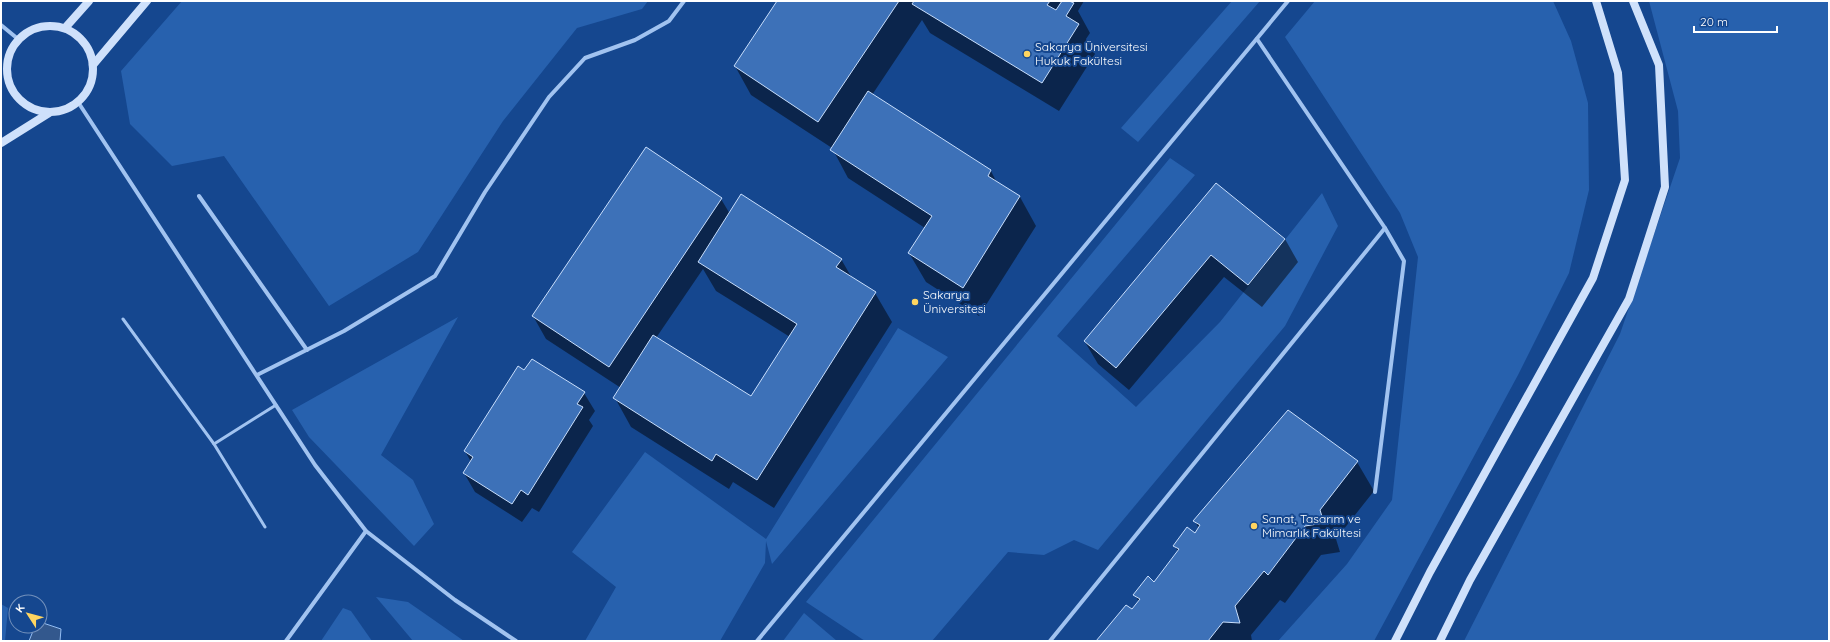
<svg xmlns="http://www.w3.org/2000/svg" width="1830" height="642" font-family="Quicksand,sans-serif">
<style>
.green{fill:#2761ae}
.water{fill:#33588d;stroke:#93bdf3}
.shadow{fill:#0007;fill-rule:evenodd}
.building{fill:#3d71b8;stroke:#c8defc}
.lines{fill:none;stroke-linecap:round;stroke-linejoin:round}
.lane{stroke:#a1c3f0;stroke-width:3}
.street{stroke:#a1c3f0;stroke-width:4}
.secondary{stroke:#cfe1fb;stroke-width:8}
.poi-dot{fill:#ffd560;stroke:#15478f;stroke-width:1.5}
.labels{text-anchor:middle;stroke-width:4;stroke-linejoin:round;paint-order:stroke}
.poi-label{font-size:12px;fill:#fff;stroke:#15478f;text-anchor:start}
</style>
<rect width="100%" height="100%" fill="#15478f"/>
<g class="green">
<path d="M182,1H648L642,9L577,28L503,121L418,252L329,306L224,156L172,166L130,124L121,71Z"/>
<path d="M1232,1H1260L1138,142L1121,128Z"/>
<path d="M1315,1H1553L1571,41L1588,103L1589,190L1569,273L1518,375L1374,641H1278L1347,564L1392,500L1418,257L1400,213L1285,37Z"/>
<path d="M1649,1H1829V641H1464L1620,334L1680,158L1678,111Z"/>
<path d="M1170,158L1195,175L1057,336L1136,407L1220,322L1322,193L1338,226L1285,326L1098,550L1074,540L1044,555L1008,552L932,641H865L806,602Z"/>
<path d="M458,317L381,455L413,480L434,524L414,546L309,437L292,410Z"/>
<path d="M898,328L948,357L772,564L766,541L765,563L720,641H585L616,587L572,552L645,452L766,539Z"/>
<path d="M376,597L408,602L464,641H413Z"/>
<path d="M1,604L8,608L5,641H1Z"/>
<path d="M343,608L351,611L372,641H321Z"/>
<path d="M804,613L837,641H783Z"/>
</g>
<path class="water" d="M40,622L61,629L60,641H29L35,626H40Z"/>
<g class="shadow">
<path d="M779,1H1084L1078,11L1090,33L1086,39L1095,54L1059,111L930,33L922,20L872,95L991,171L997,183L1020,197L1036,226L979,316L926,282L909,253L925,228L848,178L832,148L751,95L735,66Z"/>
<path d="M1217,185L1285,239L1298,262L1262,307L1224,277L1129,390L1098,364L1085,342Z"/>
<path d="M721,199L730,214L841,259L852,278L875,293L892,322L774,508L733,482L729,489L631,427L615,398L621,388L546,339L533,316ZM703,269L716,291L790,337L751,398L656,338Z"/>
<path d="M525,372L584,393L595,411L589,420L593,426L539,512L532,508L522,522L475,492L464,473L471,462L465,451Z"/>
<path d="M1288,411L1357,462L1374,491L1336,539L1340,552L1321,555L1285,603L1280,600L1251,635L1252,641H1097L1133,610L1139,602L1135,595L1154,583L1178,552L1175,546L1195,534L1199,529L1195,521Z"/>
</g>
<g class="building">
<path d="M777,1H899L818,122L734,66Z"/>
<path d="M914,1H1050L1047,5L1056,10L1062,1H1069L1074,3L1066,16L1079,24L1042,83L912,4Z"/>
<path d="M868,91L991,170L988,176L1020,196L963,288L908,253L932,216L830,150Z"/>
<path d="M646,147L722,198L609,367L532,316Z"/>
<path d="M1216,183L1285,239L1248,285L1211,255L1116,368L1084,341Z"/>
<path d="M741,194L842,259L836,267L876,292L757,480L716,454L712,461L613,398L653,335L751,396L797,324L698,262Z"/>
<path d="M532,359L585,392L577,404L583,407L528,495L521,490L512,504L463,473L473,457L464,451L518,366L524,370Z"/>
<path d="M1288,410L1358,461L1320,510L1324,523L1305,526L1268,575L1264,571L1235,606L1240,623L1223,622L1208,641H1096L1126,605L1132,609L1140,599L1133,595L1148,576L1154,582L1179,549L1173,546L1187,527L1195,533L1200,525L1193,521Z"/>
</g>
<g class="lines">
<g class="lane">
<path d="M123,319L214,444L265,527"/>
<path d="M214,444L276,405"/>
</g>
<g class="street">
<path d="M1,25L18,39"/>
<path d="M1257,39L1385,228L1404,261L1375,492"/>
<path d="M78,102L315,465L366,531L455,600L516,641"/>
<path d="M199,196L307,350"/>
<path d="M257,375L344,331L435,276L485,192L549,97L585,58L635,40L669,21L684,1"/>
<path d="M286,641L366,531"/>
<path d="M757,641L1288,1"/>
<path d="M1050,641L1385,228"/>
</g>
<g class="secondary">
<circle cx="50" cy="69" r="43"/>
<path d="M65,28L89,1"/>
<path d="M93,65L147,1"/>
<path d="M1,143L49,113"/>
<path d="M1395,641L1430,572L1593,278L1625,180L1618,73L1596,1"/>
<path d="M1440,641L1470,580L1629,299L1665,187L1659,65L1633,1"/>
</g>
</g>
<g class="poi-dot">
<circle cx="1027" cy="54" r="4"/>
<circle cx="915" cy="302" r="4"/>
<circle cx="1254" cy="526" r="4"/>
</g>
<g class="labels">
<g class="poi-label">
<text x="1035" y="51">Sakarya Üniversitesi<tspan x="1035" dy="14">Hukuk Fakültesi</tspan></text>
<text x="923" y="299">Sakarya<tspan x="923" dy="14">Üniversitesi</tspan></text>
<text x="1262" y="523">Sanat, Tasarım ve<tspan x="1262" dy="14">Mimarlık Fakültesi</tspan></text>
</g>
</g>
<rect width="1830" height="642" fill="none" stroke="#ffffff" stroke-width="4"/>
<g transform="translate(28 614) rotate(306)"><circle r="19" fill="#15478f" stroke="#7391bc"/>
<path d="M0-3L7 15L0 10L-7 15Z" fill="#ffd560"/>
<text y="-6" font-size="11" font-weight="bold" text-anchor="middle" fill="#ffffff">K</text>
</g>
<path d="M1694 26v6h83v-6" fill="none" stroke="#ffffff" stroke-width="2"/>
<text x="1700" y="26" font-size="12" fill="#ffffff" stroke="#15478f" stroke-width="3" paint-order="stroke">20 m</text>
</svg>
